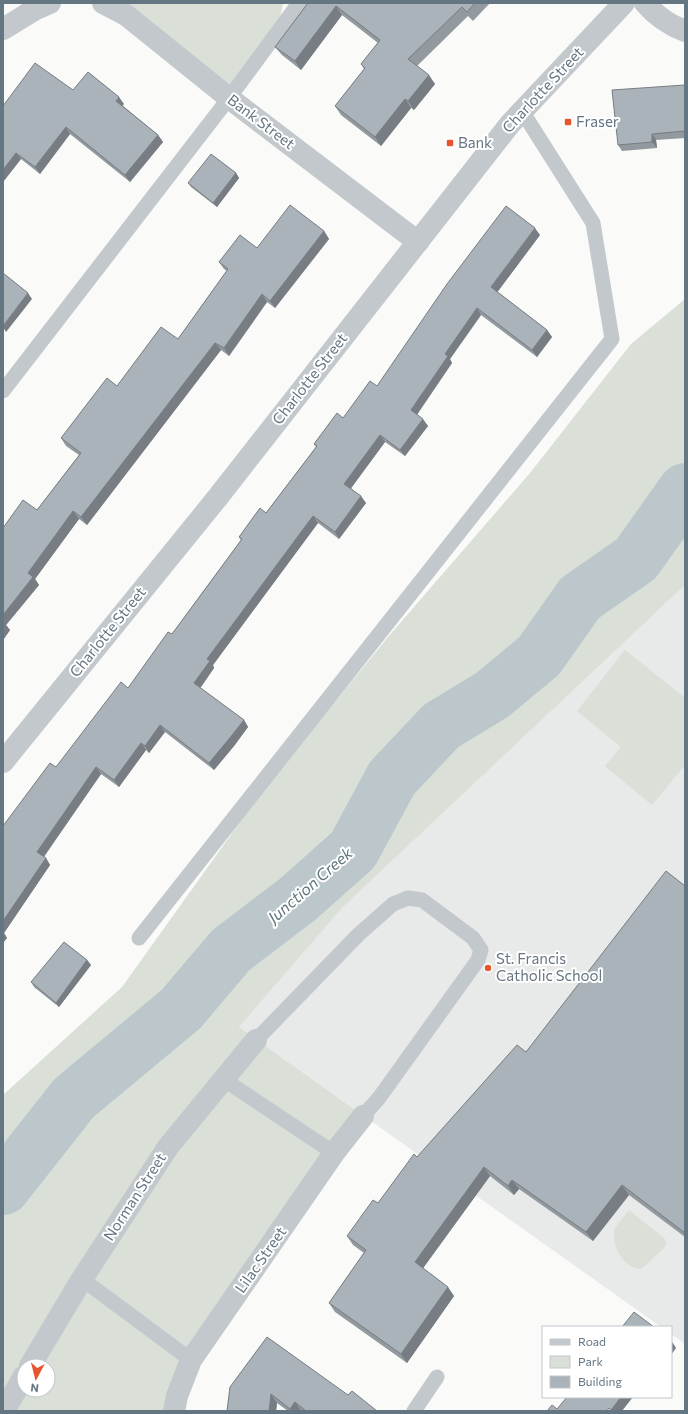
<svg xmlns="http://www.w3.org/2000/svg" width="688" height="1414" font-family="Commissioner,sans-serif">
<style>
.built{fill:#e8e9e9}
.green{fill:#dadfd7;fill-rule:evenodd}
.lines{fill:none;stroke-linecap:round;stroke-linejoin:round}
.river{stroke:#bbc7cb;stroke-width:54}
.service{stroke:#c3c8cc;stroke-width:15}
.minor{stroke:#c3c8cc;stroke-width:22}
.tertiary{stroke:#c3c8cc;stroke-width:22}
.wall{fill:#929a9f}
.shaded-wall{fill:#777d82}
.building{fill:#aab3b9;stroke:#777d82}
.poi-dot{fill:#e4572e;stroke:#fff;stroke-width:1.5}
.labels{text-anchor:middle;stroke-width:4;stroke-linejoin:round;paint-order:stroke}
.street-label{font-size:15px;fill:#657683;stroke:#fff}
.poi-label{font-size:15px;fill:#657683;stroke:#fff;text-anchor:start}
.water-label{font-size:16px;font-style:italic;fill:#60757c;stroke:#fff}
</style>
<rect width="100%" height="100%" fill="#fafaf8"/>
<path class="built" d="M685,585V1344L671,1334V1327H661L239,1027L342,908Z"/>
<g class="green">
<path d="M99,3H283L277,35L229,101Z"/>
<path d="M685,299V585L342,908L239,1027L361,1114L331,1154L172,1411H3V1095L122,987L263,790L388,637L530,473L631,344ZM24,1366H48V1390H24Z"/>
<path d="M625,650L685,698V765L652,805L605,766L621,747L577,711Z"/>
<path d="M629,1210L665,1239L666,1244L664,1248L641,1269C621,1267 613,1246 614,1229Z"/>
</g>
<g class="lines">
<path class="river" d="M3,1188L74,1098L181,1009L231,950L298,899L353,850L392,778L441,726L492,695L539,656L580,598L636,559L685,490"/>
<g class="service">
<path d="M3,391L229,98L299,3"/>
<path d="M139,938L612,339L593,223L522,111"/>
<path d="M256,1040L358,935L393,904L408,898L422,900L473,938L481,950L478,960L379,1098L363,1116"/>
<path d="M223,1079L334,1153"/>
<path d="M82,1279L191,1360"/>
<path d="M414,1411L437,1377"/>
</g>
<g class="minor">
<path d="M103,3L126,15L229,98L418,242"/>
<path d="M645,3C656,16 669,25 685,31"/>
<path d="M3,29L34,10L50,3"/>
<path d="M30,1366L82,1279L168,1147L256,1040"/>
<path d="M4,1411L24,1376"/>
<path d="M174,1411L177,1396L191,1360L334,1153L363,1116"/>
</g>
<path class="tertiary" d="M3,762L218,497L510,124L624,3"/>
</g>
<g class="wall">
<path d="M308,3H490L473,21L468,16L417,66L435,84L414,110L411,108L381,146L341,115L335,106L364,69L361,64L378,43L342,15L301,70L282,55L275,47Z"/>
<path d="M685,85V138L656,140L657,148L622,151L618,145Z"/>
<path d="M73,90L124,104L122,105L158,135L163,142L130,182L70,134L40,174L21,159L3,182V106Z"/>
<path d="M236,173L239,178L217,207L191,187L188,183Z"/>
<path d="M324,231L329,239L275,308L267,302L229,356L221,350L87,525L79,519L35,579L39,585L6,625L10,630L3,640V528L37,510L79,455L66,446L61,438L117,386L178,339L227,271L224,269L219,262L257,248Z"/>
<path d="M540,235L497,292L547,330L552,337L537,357L481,315L450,359L452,363L417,415L428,426L405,456L385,442L351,488L366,503L339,539L318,523L213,665L214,668L200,688L244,720L248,727L234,746L214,770L165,732L149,753L146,750L119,787L101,774L44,857L46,858L50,865L4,933L7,938L3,943V826L56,767L128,688L172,634L241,540L239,537L266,513L316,447L314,444L343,418Z"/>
<path d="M685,886V1237L629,1195L593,1241L519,1189L514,1195L490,1176L423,1268L454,1296L407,1363L335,1312L329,1303L364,1253L353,1245L347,1236L378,1203L417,1157L526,1052Z"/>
<path d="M87,960L91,965L59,1007L34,987L31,982Z"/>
<path d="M230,1387L348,1395L377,1411H288L277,1403L276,1411H227Z"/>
</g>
<g class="shaded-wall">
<path d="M336,6L342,15L301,70L295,61Z"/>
<path d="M429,75L435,84L414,110L408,101Z"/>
<path d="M119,97L124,104L121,107L116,101Z"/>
<path d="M405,99L411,108L381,146L375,137Z"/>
<path d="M66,127L70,134L40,174L35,167Z"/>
<path d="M652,134L656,140L657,148L652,142Z"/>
<path d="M158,135L163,142L130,182L125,175Z"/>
<path d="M16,153L21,159L3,182V170Z"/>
<path d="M236,173L239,178L217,207L213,203Z"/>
<path d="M535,228L540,235L496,294L491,287Z"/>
<path d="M324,231L329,239L275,308L270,301Z"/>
<path d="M28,293L32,299L6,332L3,327V326Z"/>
<path d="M262,294L267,302L229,356L224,348Z"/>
<path d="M477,308L481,315L450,359L452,363L415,417L411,410L445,354Z"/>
<path d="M547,330L552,337L537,357L532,350Z"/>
<path d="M215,343L221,350L87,525L81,517Z"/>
<path d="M423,419L428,426L405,456L400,450Z"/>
<path d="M380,435L385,442L349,491L344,484Z"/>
<path d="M361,496L366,503L339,539L335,532Z"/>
<path d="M73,511L79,519L35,579L39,585L6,625L10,630L3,640V615L28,573Z"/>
<path d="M313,516L318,523L213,665L214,668L199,690L194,683L207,659Z"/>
<path d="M244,720L248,727L234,746L214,770L209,763Z"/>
<path d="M160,725L165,732L149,753L145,746Z"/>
<path d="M141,743L146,750L119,787L114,780Z"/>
<path d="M96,767L101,774L42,859L37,852Z"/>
<path d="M46,858L50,865L4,933L7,938L3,943V921Z"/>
<path d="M87,960L91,965L59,1007L56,1003Z"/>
<path d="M484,1167L490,1176L421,1271L415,1262Z"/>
<path d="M512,1180L519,1189L514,1195L508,1186Z"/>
<path d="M622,1185L629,1195L593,1241L586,1232Z"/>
<path d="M448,1287L454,1296L407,1363L401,1354Z"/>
<path d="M671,1340L676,1348L671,1355Z"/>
<path d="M271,1394L277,1403L276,1411H269Z"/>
<path d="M621,1397H633L622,1411H612L611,1410Z"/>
<path d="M295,1402L301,1411H292L290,1409Z"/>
</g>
<g class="building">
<path d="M308,3H475L467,12L462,7L408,59L429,75L408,101L405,99L375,137L335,106L365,68L361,64L380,40L336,6L295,61L275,47Z"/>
<path d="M35,63L73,90L88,72L119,97L116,101L158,135L125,175L66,127L35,167L16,153L3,170V106Z"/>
<path d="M685,85V131L652,134V142L618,145L612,90Z"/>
<path d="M211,154L236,173L213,203L188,183Z"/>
<path d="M290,205L324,231L270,301L262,294L224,348L215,343L81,517L73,511L28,573L33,577L3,615V528L23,500L37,510L81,453L61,438L107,378L117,386L161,327L178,339L228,269L219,262L240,235L257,248Z"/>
<path d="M506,206L535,228L491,287L547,330L532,350L477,308L445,354L448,356L411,410L423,419L400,450L380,435L344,484L361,496L335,532L313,516L207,659L210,661L194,683L244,720L229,739L209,763L160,725L145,746L141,743L114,780L96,767L37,852L46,858L3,921V826L50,763L56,767L121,682L128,688L168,632L172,634L242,539L239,537L260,508L266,513L317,446L314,444L337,413L343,418L370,381L377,386L447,284Z"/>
<path d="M3,273L28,293L3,326Z"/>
<path d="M666,871L685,886V1233L622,1185L586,1232L512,1180L508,1186L484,1167L415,1262L448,1287L401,1354L329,1303L366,1250L347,1236L373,1200L378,1203L414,1154L417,1157L517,1045L526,1052Z"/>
<path d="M64,942L87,960L56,1003L31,982Z"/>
<path d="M634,1312L654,1327H622Z"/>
<path d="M267,1337L348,1395L352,1391L377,1411H306L295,1402L290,1409L271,1394L269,1411H227L230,1387Z"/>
<path d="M567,1397H621L611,1410L609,1408L607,1411H547L552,1405L557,1409Z"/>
</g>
<g class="poi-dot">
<rect x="564" y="118" width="8" height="8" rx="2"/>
<rect x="446" y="139" width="8" height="8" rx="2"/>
<circle cx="488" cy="968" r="4"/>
</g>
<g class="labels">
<g class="street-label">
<text transform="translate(543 90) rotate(-47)" y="5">Charlotte Street</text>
<text transform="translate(261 122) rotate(37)" y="5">Bank Street</text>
<text transform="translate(310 379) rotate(-52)" y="5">Charlotte Street</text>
<text transform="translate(108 632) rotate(-51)" y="5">Charlotte Street</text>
<text transform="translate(135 1197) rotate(-57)" y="5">Norman Street</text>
<text transform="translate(261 1260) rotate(-55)" y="5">Lilac Street</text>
</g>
<g class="poi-label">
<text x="576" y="127">Fraser</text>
<text x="458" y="148">Bank</text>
<text x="496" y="964">St. Francis<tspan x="496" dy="17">Catholic School</tspan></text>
</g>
<g class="water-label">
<text transform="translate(310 885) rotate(-41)" y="6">Junction Creek</text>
</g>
</g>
<rect width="688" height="1414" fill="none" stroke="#657683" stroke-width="8"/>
<rect x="542" y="1326" width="130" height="72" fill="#ffffff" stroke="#c1c8cd"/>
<rect x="550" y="1339" width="20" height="6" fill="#c3c8cc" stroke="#c1c8cd"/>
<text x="578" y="1346" font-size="12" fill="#657683">Road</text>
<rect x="550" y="1356" width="20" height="12" fill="#dadfd7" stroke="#c1c8cd"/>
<text x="578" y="1366" font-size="12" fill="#657683">Park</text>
<rect x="550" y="1376" width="20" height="12" fill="#aab3b9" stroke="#c1c8cd"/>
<text x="578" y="1386" font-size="12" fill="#657683">Building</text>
<g transform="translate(36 1378) rotate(187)"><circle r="19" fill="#ffffff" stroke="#c1c8cd"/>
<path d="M0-3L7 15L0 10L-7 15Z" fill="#e4572e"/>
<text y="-6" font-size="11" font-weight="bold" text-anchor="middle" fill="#657683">N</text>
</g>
</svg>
